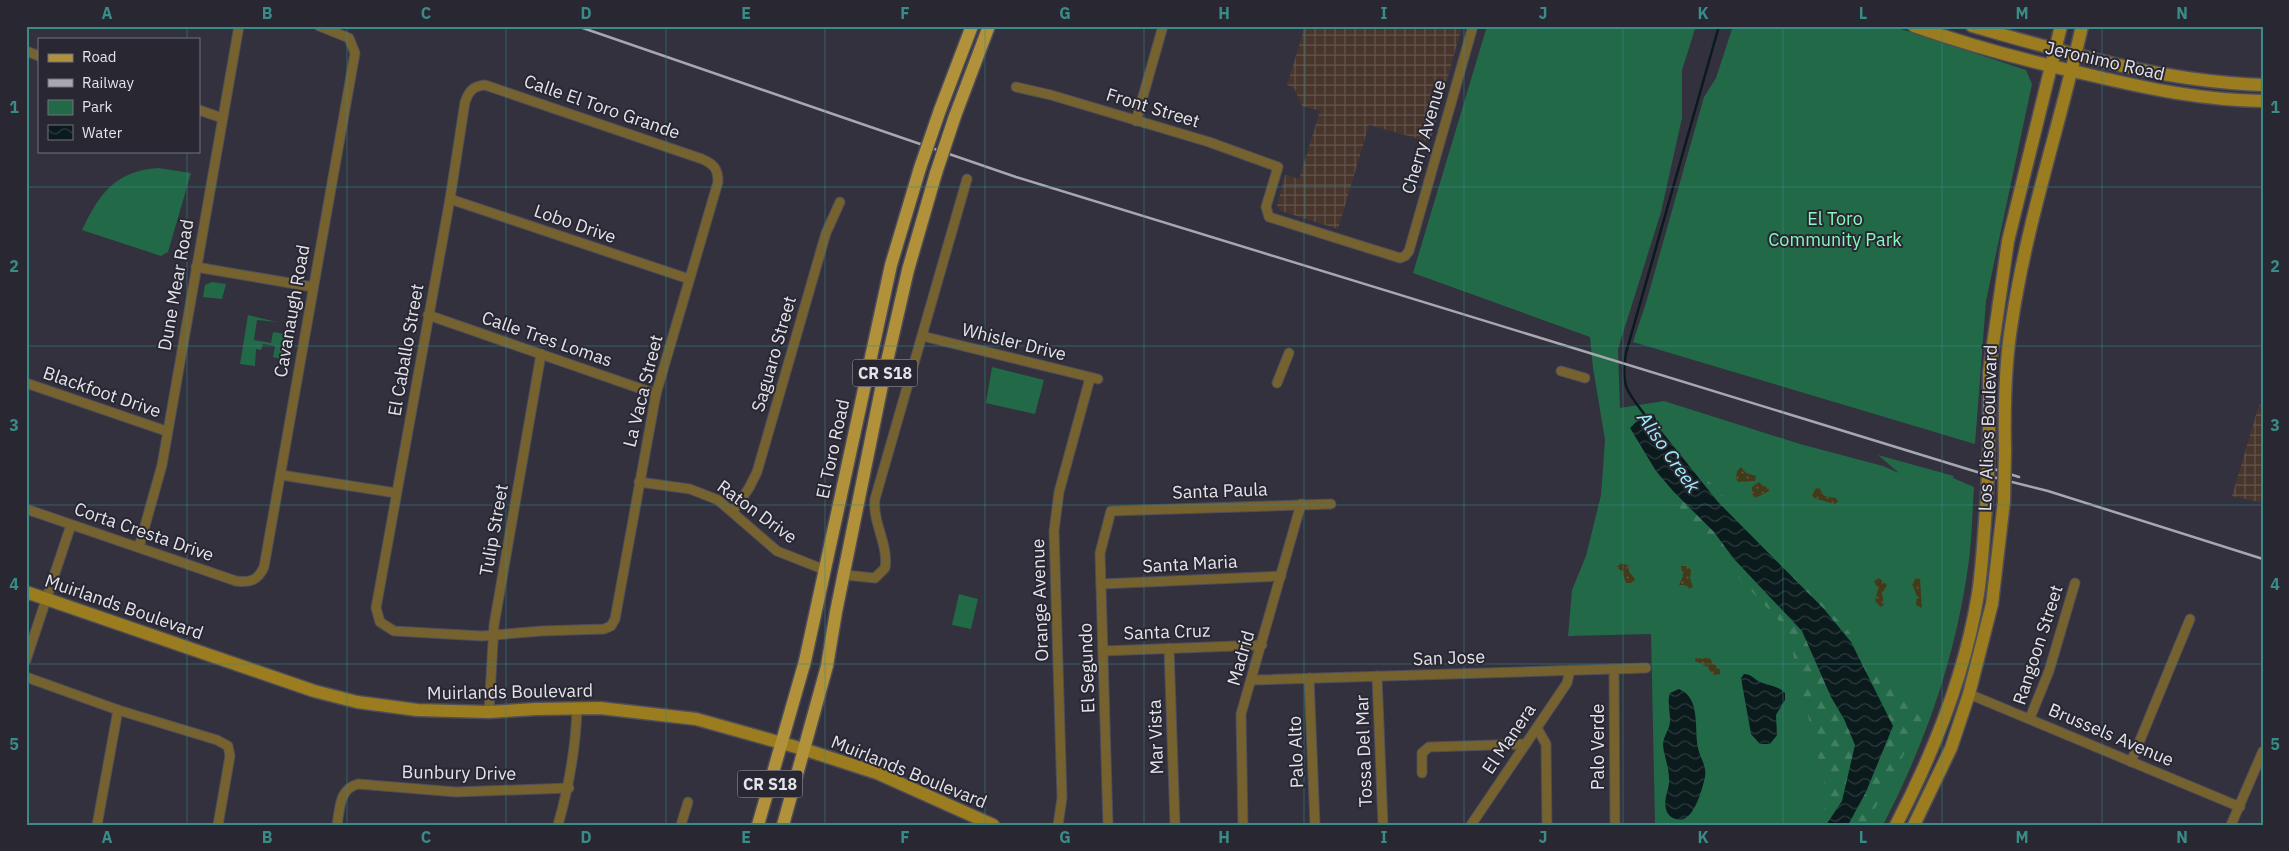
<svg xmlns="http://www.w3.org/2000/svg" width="2289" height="851" font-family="'IBM Plex Sans',sans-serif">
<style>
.industrial{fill:url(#industrial-grid)}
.green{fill:#226948}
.forest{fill:url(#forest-firs)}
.sand{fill:url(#sand-dots)}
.water{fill:url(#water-waves)}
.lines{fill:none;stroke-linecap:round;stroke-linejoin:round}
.stream{stroke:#0b1a1c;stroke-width:2.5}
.street-casing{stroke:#4e4d59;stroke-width:11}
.secondary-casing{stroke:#4e4d59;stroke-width:15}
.primary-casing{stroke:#4e4d59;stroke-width:15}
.street{stroke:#76622f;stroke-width:9}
.secondary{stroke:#9b7c1e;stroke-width:12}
.primary{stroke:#b19139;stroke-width:12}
.rail{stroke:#a7a7af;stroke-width:2.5}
.secondary-bridge-casing{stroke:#4e4d59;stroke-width:15;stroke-linecap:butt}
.primary-bridge-casing{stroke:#4e4d59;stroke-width:15;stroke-linecap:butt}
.secondary-bridge{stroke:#9b7c1e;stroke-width:12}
.primary-bridge{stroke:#b19139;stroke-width:12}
.grid{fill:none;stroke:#398c87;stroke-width:1;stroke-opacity:0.55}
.labels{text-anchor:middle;stroke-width:4;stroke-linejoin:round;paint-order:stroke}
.shield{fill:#282732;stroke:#ababb3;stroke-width:1}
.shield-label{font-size:16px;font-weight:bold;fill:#e3e3ea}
.street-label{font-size:18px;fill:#e3e3ea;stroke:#282732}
.park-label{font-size:18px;fill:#86f9bd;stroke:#282732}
.water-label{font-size:19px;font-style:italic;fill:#9ff1fd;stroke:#282732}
.neatline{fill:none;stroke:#398c87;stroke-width:2}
.grid-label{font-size:16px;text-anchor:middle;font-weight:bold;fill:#398c87}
</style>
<defs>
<pattern id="industrial-grid" width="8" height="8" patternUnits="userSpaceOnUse" patternTransform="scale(1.25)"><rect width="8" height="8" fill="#48362d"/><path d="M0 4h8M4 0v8" fill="none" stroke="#62534c"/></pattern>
<pattern id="forest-firs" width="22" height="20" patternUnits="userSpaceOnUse" patternTransform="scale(1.25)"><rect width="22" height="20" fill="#226948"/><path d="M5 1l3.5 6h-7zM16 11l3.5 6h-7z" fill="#427e63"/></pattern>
<pattern id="sand-dots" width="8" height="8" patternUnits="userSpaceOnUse" patternTransform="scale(1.25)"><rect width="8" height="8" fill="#433a1a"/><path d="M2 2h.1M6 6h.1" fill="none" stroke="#5e563b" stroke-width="1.8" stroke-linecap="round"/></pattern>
<pattern id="water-waves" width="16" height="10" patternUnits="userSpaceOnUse" patternTransform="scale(1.25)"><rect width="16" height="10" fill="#0b1a1c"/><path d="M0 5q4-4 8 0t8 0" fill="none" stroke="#2e3b3d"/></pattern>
</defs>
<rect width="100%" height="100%" fill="#32313d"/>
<g class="industrial">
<path d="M1305,26H1462L1430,142L1369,125L1338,229L1281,211L1277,206L1285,175L1299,179L1320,111L1302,106L1294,88L1287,85Z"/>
<path d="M2263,401V503L2232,496L2258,408Z"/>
</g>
<g class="green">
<path d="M1487,26H1696L1682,70V118L1661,212L1618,349L1620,408L1664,401L1800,444L1883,466L1899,473L1878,455L1954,476L1953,478L1974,487C1972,515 1972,545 1967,574C1954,662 1924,746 1883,825H1655L1651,634L1568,636L1572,590L1586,556L1601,495L1605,440L1593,368L1590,337L1413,273Z"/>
<path d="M1733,26H1892L2026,70L2032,84L1986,301L1975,444L1633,342L1646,303L1704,97L1716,78Z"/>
<path d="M158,168L191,173L168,252L161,256L82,230C99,194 115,171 158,168Z"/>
<path d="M212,282L226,284L222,299L203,297L205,285Z"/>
<path d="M248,315L277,322L257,320L254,340L271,343L273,332L292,335L288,361L273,357L275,346L263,344L261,350L256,349L255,366L240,364Z"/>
<path d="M992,367L1044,380L1035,414L986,403Z"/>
<path d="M959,594L978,599L971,629L952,625Z"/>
</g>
<path class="forest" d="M1701,473L1851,634L1866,660L1925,715L1866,825H1812L1829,802L1787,629L1670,505Z"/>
<g class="sand">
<path d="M1741,467L1746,473L1756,476L1755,481L1738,482L1736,478L1737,471Z"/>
<path d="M1759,482L1763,486L1768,487L1769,491L1756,498L1752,494V487Z"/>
<path d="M1818,486L1824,496L1836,498L1838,502L1834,504L1814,498L1812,494Z"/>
<path d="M1622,563L1629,566V572L1635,579L1633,583H1626L1622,571L1616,567Z"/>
<path d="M1681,566H1686L1691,570L1690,578L1693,587L1688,589L1686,585H1679L1683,576Z"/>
<path d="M1879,578L1887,585L1882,594L1884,604L1881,607L1875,601L1878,589L1874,581Z"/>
<path d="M1916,578L1920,579L1922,608L1916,605L1917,596L1912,584Z"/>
<path d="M1696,657L1702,659L1708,657L1720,670V674L1714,675L1706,666L1695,661Z"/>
</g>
<g class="water">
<path d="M1654,414L1659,428L1718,502L1824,609L1851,642L1893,726L1866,792L1848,825H1826L1842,801L1855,745L1844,719L1831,697L1802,631L1734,559L1714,532L1673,491L1656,471L1630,428L1636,422Z"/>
<path d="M1744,674C1751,674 1753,678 1758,681C1767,686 1778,685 1785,693V700L1776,715L1777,735L1770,744H1760L1751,734L1741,678Z"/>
<path d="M1679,689C1701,698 1694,729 1698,748C1700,758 1707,766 1705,777C1702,790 1693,825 1676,819C1671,818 1667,814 1666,809C1663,799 1670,788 1669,779C1669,767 1664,756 1663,745C1663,736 1671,728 1670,719C1670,710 1667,702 1670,693Z"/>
</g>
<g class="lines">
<path class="stream" d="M1648,419C1628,392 1620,388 1626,353L1719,26"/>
<g class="street-casing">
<g id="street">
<path d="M26,51L39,56"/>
<path d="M485,85L702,159C714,164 718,169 718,182L656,394L615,619L611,626L604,629L542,631L482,636L394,631L380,622L376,608L450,199L465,102C469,91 473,86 485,85Z"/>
<path d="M1016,87L1051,95L1209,142L1278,167L1266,207L1269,217L1400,258L1405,256L1409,251L1473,26"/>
<path d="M199,110L222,118"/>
<path d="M1136,121L1163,26"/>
<path d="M450,199L689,279"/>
<path d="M196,267L313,287"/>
<path d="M428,315L656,394"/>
<path d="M922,336L1098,379"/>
<path d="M1561,371L1585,378"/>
<path d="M26,383L166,431"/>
<path d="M1277,383L1289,353"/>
<path d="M281,475L396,493"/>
<path d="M639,482L690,489L718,500L777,551L825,570"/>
<path d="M26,509L236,581C251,583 258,580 264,567L355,53L349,38L319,26"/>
<path d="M733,511L749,488L757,472L826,233L840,202"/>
<path d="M139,547L162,465L239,26"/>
<path d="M845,575L875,578L885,568C889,545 872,522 875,499L967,179"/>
<path d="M1101,584L1281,576"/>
<path d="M1169,648L1175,825"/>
<path d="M1103,651L1262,645"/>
<path d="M26,660L71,525"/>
<path d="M1614,669L1615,825"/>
<path d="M1377,676L1383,825"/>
<path d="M26,677L118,710L217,740L228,746L230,756L218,825"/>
<path d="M1309,678L1315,825"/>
<path d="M1252,680L1646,668"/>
<path d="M1969,694L2240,807"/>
<path d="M489,712L494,625L541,354"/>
<path d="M2030,718L2049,671L2075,583"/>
<path d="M1537,728L1546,744L1547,825"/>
<path d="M2131,762L2190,619"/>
<path d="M1422,773V753L1429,747L1526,744"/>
<path d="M97,825L118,710"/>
<path d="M337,825C340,808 339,789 358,784L456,792L569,788"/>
<path d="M558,825C569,786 576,748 577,707"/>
<path d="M681,825L688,802"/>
<path d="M1058,825L1062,798L1054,531L1059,492L1090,378"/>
<path d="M1108,825L1100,553L1111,511L1331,504"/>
<path d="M1243,825L1241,714L1301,504"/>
<path d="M1471,825L1567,683L1570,670"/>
<path d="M2231,825L2263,751"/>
</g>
</g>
<g class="secondary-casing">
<g id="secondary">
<path d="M1914,26C1971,46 2031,62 2090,75C2149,89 2202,100 2263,101"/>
<path d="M1972,26C2067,53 2164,82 2263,85"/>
<path d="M1989,444V372L2008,241L2061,26"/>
<path d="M2005,450C2004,407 2005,363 2012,321C2027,221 2060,125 2082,26"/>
<path d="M26,592L314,691L357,702L417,710L489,712L536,709L600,708L696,719L803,749L877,773L993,825"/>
<path d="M1896,825C1934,752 1965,675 1978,594C1983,561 1984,528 1987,496"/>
<path d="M1914,825L1951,748L1969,694L1992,604L2004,501"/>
</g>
</g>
<g class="primary-casing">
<g id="primary">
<path d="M940,110L972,26"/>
<path d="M955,116L989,26"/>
<path d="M758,825L805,661L891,265L920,168"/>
<path d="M783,825L827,666L836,612L885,370L908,270L936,173"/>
</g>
</g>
<use href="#street" class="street"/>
<use href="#secondary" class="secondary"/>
<use href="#primary" class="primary"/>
<g class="rail">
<path d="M577,26L1016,177L2000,479L2048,491L2263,559"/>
<path d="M1981,465L2019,477"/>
</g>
<g class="secondary-bridge-casing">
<g id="secondary-bridge">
<path d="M1987,496L1989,444"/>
<path d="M2004,501L2005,450"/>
</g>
</g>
<g class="primary-bridge-casing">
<g id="primary-bridge">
<path d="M920,168L940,110"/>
<path d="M936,173L955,116"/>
</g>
</g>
<use href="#secondary-bridge" class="secondary-bridge"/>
<use href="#primary-bridge" class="primary-bridge"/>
</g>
<path class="grid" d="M187,26V39M347,26V825M506,26V825M666,26V825M825,26V825M985,26V825M1144,26V825M1304,26V825M1464,26V825M1623,26V825M1783,26V825M1942,26V825M2102,26V825M187,151V825M26,187H2263M26,346H2263M26,505H2263M26,664H2263"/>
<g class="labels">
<g class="shield">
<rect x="852.5" y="359.5" width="65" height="27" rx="4"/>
<rect x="737.5" y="770.5" width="65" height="27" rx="4"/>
</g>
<g class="shield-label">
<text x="885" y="379">CR S18</text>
<text x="770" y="790">CR S18</text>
</g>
<g class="street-label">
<text transform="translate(2105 61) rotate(13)" y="6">Jeronimo Road</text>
<text transform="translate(602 107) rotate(19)" y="6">Calle El Toro Grande</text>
<text transform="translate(1153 108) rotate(17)" y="6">Front Street</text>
<text transform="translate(1424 137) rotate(-74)" y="6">Cherry Avenue</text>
<text transform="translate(575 224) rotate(19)" y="6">Lobo Drive</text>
<text transform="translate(176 285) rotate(-80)" y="6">Dune Mear Road</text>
<text transform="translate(292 311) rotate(-80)" y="6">Cavanaugh Road</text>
<text transform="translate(547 339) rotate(19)" y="6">Calle Tres Lomas</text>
<text transform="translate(1014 342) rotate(14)" y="6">Whisler Drive</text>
<text transform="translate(406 350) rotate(-80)" y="6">El Caballo Street</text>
<text transform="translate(774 354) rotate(-74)" y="6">Saguaro Street</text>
<text transform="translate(643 391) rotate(-76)" y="6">La Vaca Street</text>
<text transform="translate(102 392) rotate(19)" y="6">Blackfoot Drive</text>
<text transform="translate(1988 428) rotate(-88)" y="6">Los Alisos Boulevard</text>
<text transform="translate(833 449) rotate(-78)" y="6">El Toro Road</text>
<text transform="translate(1220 491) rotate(-2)" y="6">Santa Paula</text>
<text transform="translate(757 512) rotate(36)" y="6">Raton Drive</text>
<text transform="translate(494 530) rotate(-80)" y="6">Tulip Street</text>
<text transform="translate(144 532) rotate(19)" y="6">Corta Cresta Drive</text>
<text transform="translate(1190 564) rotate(-3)" y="6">Santa Maria</text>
<text transform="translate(1040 600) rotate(-92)" y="6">Orange Avenue</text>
<text transform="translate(124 607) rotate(19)" y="6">Muirlands Boulevard</text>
<text transform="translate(1167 632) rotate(-2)" y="6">Santa Cruz</text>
<text transform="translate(2038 645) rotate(-72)" y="6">Rangoon Street</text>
<text transform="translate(1241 658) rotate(-74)" y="6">Madrid</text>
<text transform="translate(1449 658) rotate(-2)" y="6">San Jose</text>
<text transform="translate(1087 668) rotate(-92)" y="6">El Segundo</text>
<text transform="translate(510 692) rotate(-1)" y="6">Muirlands Boulevard</text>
<text transform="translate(2111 735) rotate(23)" y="6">Brussels Avenue</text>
<text transform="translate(1156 737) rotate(-92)" y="6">Mar Vista</text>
<text transform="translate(1509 739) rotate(-56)" y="6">El Manera</text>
<text transform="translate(1598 747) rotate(-90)" y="6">Palo Verde</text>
<text transform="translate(1364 751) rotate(-92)" y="6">Tossa Del Mar</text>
<text transform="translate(1296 752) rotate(-92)" y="6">Palo Alto</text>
<text transform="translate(909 772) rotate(22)" y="6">Muirlands Boulevard</text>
<text transform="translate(459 773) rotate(1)" y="6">Bunbury Drive</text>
</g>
<g class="park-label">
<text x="1835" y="225">El Toro<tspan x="1835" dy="21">Community Park</tspan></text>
</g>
<g class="water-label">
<text transform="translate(1669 452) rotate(55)" y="7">Aliso Creek</text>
</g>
</g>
<rect width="2289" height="851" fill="none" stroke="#282732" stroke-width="55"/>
<rect x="38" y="38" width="162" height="115" fill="#282732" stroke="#73727c"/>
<rect x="48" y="54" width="25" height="8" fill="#b19139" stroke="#73727c"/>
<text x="82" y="62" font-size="15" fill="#e3e3ea">Road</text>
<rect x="48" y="79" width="25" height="8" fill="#a7a7af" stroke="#73727c"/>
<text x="82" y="88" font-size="15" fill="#e3e3ea">Railway</text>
<rect x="48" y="100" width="25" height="15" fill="#226948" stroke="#73727c"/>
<text x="82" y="112" font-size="15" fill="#e3e3ea">Park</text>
<rect x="48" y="125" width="25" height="15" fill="url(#water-waves)" stroke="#73727c"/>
<text x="82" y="138" font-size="15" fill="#e3e3ea">Water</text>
<rect x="28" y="28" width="2234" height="796" class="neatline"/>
<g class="grid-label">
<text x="107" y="19">A</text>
<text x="267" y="19">B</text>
<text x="426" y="19">C</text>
<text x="586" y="19">D</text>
<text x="746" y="19">E</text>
<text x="905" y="19">F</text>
<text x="1065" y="19">G</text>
<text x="1224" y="19">H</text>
<text x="1384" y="19">I</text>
<text x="1543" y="19">J</text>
<text x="1703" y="19">K</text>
<text x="1863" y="19">L</text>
<text x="2022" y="19">M</text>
<text x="2182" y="19">N</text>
<text x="14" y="113">1</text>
<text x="2275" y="113">1</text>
<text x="14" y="272">2</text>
<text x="2275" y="272">2</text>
<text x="14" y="431">3</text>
<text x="2275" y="431">3</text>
<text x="14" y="590">4</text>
<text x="2275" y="590">4</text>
<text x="14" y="750">5</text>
<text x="2275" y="750">5</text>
<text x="107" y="843">A</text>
<text x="267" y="843">B</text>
<text x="426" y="843">C</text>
<text x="586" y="843">D</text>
<text x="746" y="843">E</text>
<text x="905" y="843">F</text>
<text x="1065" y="843">G</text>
<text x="1224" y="843">H</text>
<text x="1384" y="843">I</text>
<text x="1543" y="843">J</text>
<text x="1703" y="843">K</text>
<text x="1863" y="843">L</text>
<text x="2022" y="843">M</text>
<text x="2182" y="843">N</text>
</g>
</svg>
